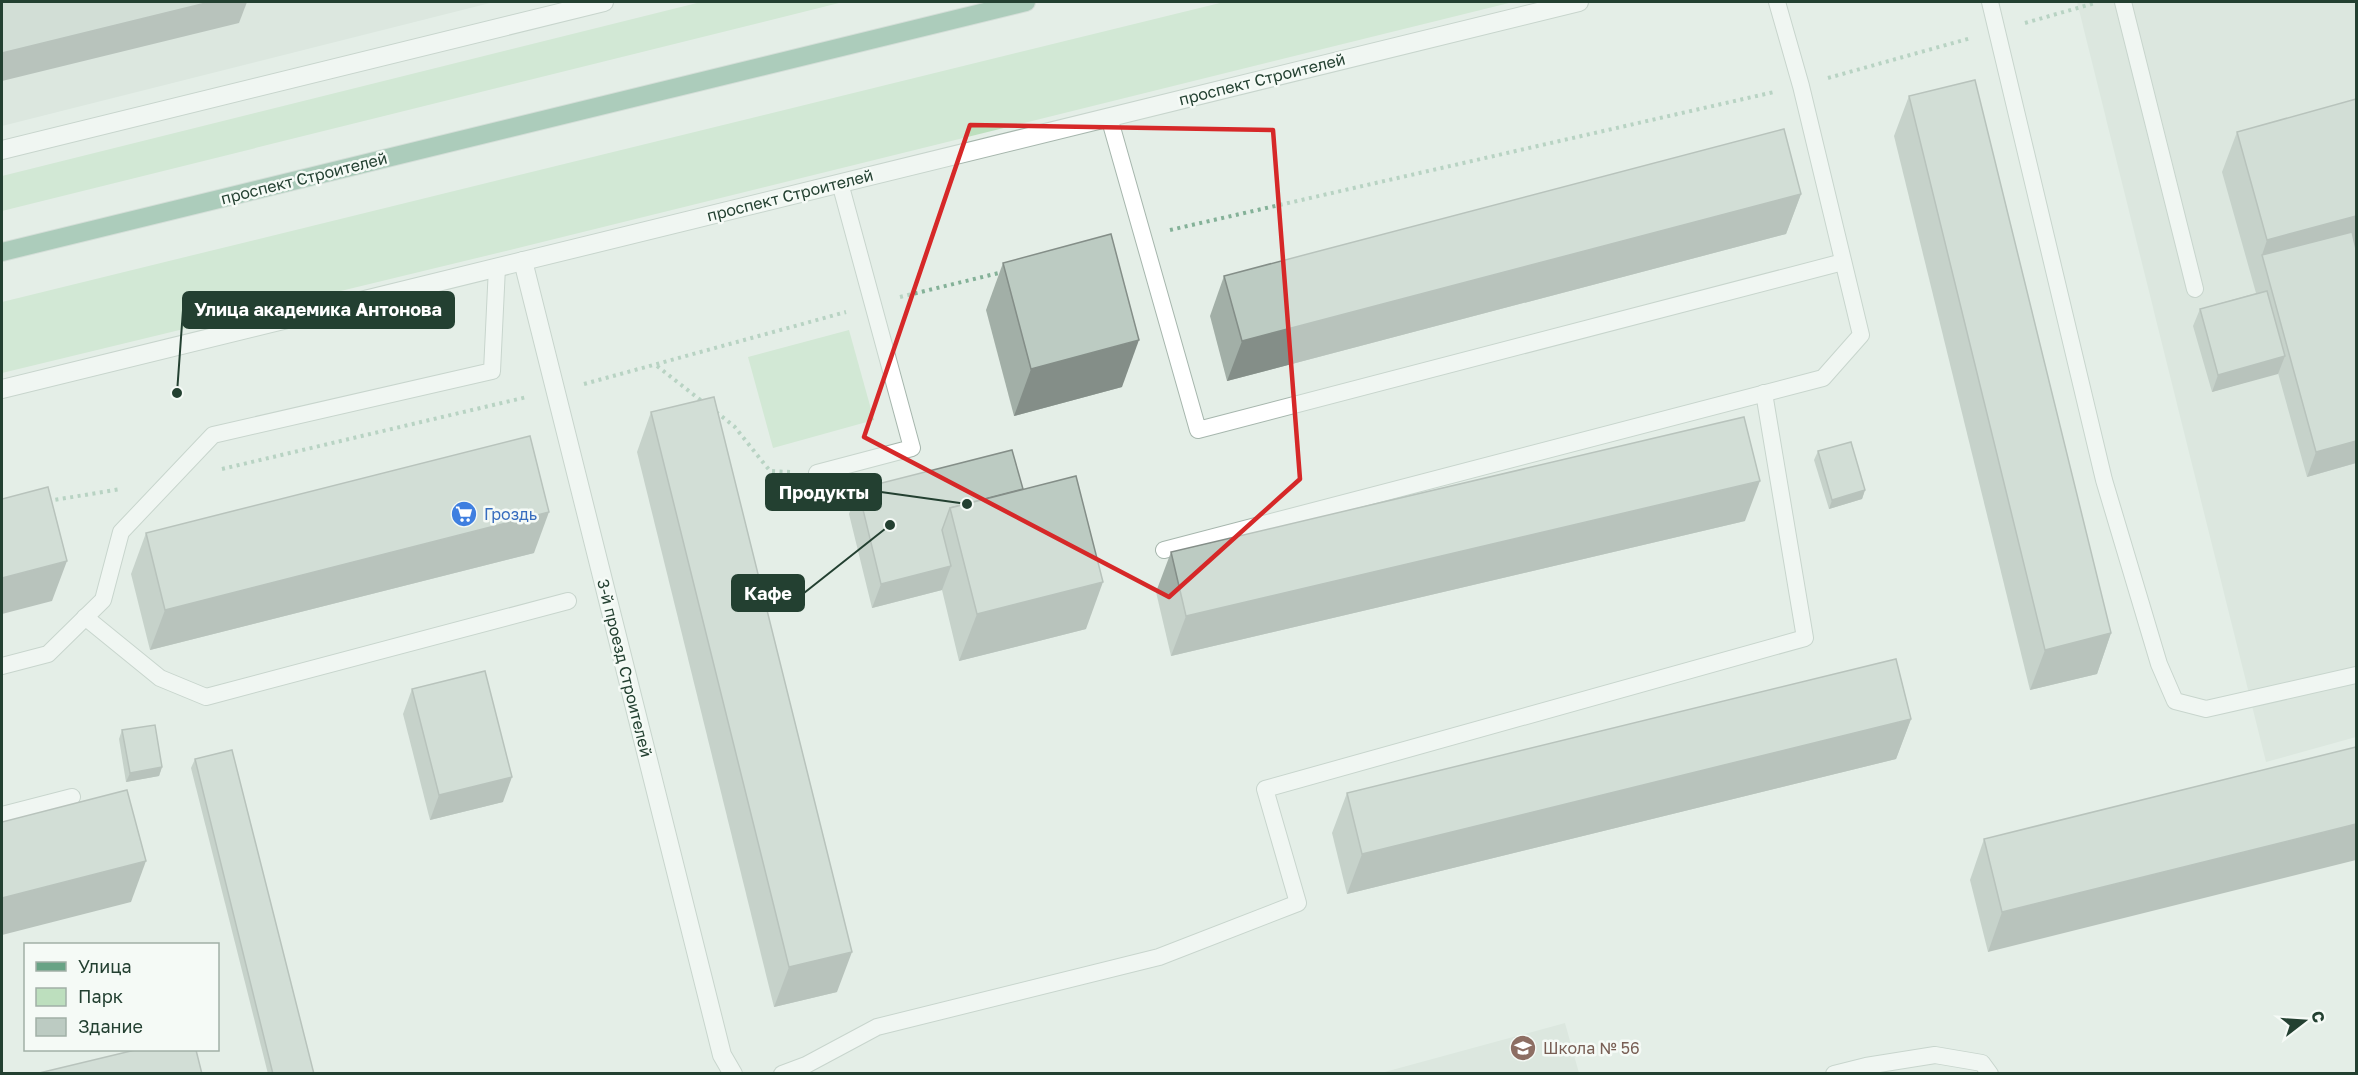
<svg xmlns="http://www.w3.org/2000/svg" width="2358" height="1075" font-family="'Golos Text',sans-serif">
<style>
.built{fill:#d2ded5}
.green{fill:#bddfbe}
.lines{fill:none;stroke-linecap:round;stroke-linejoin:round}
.service-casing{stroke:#a6b6ad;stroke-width:18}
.minor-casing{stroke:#a6b6ad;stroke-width:20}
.primary-casing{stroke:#c1cac5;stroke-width:20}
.path{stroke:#84b198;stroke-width:4;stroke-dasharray:3 4.5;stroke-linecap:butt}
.service{stroke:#fff;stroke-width:16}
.minor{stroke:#fff;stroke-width:18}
.primary{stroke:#68a385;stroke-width:18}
.wall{fill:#a2afa7}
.shaded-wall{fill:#848e88}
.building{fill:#bccbc2;stroke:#848e88;stroke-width:1.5}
.marked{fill:none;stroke:#d62828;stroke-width:4.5;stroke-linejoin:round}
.labels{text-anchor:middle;stroke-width:5;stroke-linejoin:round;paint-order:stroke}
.street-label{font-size:16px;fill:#234031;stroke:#f5faf6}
.shop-label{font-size:16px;fill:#366cbe;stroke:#f5faf6;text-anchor:start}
.education-label{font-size:16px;fill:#785e54;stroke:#f5faf6;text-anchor:start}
.leader{fill:none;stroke:#234031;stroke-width:2}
.callout-dot{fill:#234031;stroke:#f5faf6;stroke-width:2}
.callout{fill:#234031;stroke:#234031;stroke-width:2}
.callout-label{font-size:18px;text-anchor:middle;font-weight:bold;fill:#fff}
</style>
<rect width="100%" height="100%" fill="#e4eee7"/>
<g class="built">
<path d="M2,2H494L2,126Z"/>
<path d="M2077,2H2356V737L2266,762Z"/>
<path d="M1565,1023L1579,1073H1381Z"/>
</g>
<g class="green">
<path d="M701,2H843L2,211V176Z"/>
<path d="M1224,2H1513L514,249L2,373V302Z"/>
<path d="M849,330L874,420L773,448L748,357Z"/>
</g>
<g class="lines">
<g class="service-casing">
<g id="service">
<path d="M1990,2L2104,480L2159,664L2175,701L2206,709L2356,675"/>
<path d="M2123,2L2195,289"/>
<path d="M1109,117L1198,430L1843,262"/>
<path d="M817,473L912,448L840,183"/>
<path d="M1164,550L1823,378L1861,335L1801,86L1777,2"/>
<path d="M85,617L160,678L206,697L568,601"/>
<path d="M2,666L48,654L103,600L121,532L213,435L492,371L497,267"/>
<path d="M2,815L72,797"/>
<path d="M782,1074L806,1065L877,1027L1159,957L1298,903L1265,789L1805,638L1764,393"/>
<path d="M1834,1074L1866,1066L1935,1055L1982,1063L1990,1074"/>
</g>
</g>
<g class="minor-casing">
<g id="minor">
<path d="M2,150L604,2"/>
<path d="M523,261L722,1055L733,1074"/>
<path d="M2,389L1579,2"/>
</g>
</g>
<g class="primary-casing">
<path id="primary" d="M2,252L1026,2"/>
</g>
<g class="path">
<path d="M2025,23L2095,3"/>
<path d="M1828,78L1971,38"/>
<path d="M1170,230L1774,92"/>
<path d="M900,297L1003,272"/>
<path d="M657,366L703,402"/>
<path d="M584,384L846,312"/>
<path d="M716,412L734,426L770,471L790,472"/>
<path d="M222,469L527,397"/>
<path d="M48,501L121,489"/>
</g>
<use href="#service" class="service"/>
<use href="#minor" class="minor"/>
<use href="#primary" class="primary"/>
</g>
<g class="wall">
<path d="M1909,96L2111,633L2097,674L2030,690L1894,136Z"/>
<path d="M2356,99V463L2307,477L2278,373L2212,392L2193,326L2200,309L2256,293L2222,172L2237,132Z"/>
<path d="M1801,194L1786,234L1227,381L1210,316L1224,276Z"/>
<path d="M1003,263L1122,387L1014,416L986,310Z"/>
<path d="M651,412L837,992L774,1007L637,452Z"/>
<path d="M1818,451L1865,490L1862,499L1829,509L1814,460Z"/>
<path d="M858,489H1023L1086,629L959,661L942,590L872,608L849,514Z"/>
<path d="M1745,521L1171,656L1156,592L1171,552Z"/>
<path d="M146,533L534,553L150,650L131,574Z"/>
<path d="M412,689L503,802L430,820L403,714Z"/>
<path d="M1911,719L1896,759L1347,894L1332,833L1347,793Z"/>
<path d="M122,730L162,767L159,776L126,782L119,739Z"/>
<path d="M2356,747L1988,952L1970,880L1984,839Z"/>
<path d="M195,759L314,1074H268L191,768Z"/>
</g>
<g class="shaded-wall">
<path d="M210,2H247L239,23L2,81V53Z"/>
<path d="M1801,194L1786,234L1227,381L1242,341Z"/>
<path d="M2356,216V252L2262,255L2267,240Z"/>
<path d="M1139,340L1122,387L1014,416L1031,369Z"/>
<path d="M2285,356L2278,374L2212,392L2218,375Z"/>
<path d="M2356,441V463L2307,477L2316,452Z"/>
<path d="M1760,481L1745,521L1171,656L1186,616Z"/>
<path d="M1865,490L1862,499L1829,509L1832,500Z"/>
<path d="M549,512L534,553L150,650L165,610Z"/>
<path d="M67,561L52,601L2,614V578Z"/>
<path d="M951,566L942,590L872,608L881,584Z"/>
<path d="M1103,582L1086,629L959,661L977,614Z"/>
<path d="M2111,633L2097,674L2030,690L2045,650Z"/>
<path d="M1911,719L1896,759L1347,894L1362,854Z"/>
<path d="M162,767L159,776L126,782L130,773Z"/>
<path d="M512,777L503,802L430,820L439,795Z"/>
<path d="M2356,824V860L1988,952L2002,912Z"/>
<path d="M146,861L131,902L2,935V898Z"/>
<path d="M852,952L837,992L774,1007L789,967Z"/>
</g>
<g class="building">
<path d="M2,2H210L2,53Z"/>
<path d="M1975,80L2111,633L2045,650L1909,96Z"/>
<path d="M2356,99V216L2267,240L2237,132Z"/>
<path d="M1784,129L1801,194L1242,341L1224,276Z"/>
<path d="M2352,232L2356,249V441L2316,452L2262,255Z"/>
<path d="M1111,234L1139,340L1031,369L1003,263Z"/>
<path d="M2267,291L2285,356L2218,375L2200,309Z"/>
<path d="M714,397L852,952L789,967L651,412Z"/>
<path d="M1744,417L1760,481L1186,616L1171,552Z"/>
<path d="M530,436L549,512L165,610L146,533Z"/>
<path d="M1851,442L1865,490L1832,500L1818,451Z"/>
<path d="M1012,450L1023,489L950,508L942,530L951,566L881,584L858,489Z"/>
<path d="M1076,476L1103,582L977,614L950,508Z"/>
<path d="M48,487L67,561L2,578V499Z"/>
<path d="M1896,659L1911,719L1362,854L1347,793Z"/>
<path d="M485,671L512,777L439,795L412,689Z"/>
<path d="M155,725L162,767L130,773L122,730Z"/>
<path d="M2356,747V824L2002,912L1984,839Z"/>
<path d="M232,750L314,1074H273L195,759Z"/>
<path d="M127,790L146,861L2,898V822Z"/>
<path d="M135,1050H196L202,1074H35Z"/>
</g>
<path d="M0 0H2358V1075H0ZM970,125L1273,130L1300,479L1169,597L864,437Z" fill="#e4eee7" fill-opacity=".55" fill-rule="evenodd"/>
<path class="marked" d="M970,125L1273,130L1300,479L1169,597L864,437Z"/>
<defs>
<g id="supermarket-disc" transform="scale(1.35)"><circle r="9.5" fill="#3f7fe0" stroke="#f5faf6"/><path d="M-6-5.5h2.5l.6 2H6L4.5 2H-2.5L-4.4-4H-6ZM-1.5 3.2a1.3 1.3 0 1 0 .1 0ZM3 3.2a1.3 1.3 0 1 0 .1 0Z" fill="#fff"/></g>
<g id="school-disc" transform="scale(1.35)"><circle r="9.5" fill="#8d6e63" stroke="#f5faf6"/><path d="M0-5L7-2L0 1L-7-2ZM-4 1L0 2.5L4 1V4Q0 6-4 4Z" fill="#fff"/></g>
</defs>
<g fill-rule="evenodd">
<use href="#supermarket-disc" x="464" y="514"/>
<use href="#school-disc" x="1523" y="1048"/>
</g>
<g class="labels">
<g class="street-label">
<text transform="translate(1262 79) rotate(-14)" y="6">проспект Строителей</text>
<text transform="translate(304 178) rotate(-14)" y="6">проспект Строителей</text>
<text transform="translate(790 195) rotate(-14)" y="6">проспект Строителей</text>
<text transform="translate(625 668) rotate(76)" y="6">3-й проезд Строителей</text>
</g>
<g class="shop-label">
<text x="484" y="520">Гроздь</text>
</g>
<g class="education-label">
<text x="1543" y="1054">Школа № 56</text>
</g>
</g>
<path class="leader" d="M177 393L183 310M967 504L881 492M890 525L804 593"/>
<g class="callout-dot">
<circle cx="177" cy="393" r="6"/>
<circle cx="967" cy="504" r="6"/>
<circle cx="890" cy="525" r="6"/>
</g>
<g class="callout">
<rect x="183" y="292" width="271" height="36" rx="6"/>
<rect x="766" y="474" width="115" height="36" rx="6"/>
<rect x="732" y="575" width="72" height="36" rx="6"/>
</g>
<g class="callout-label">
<text x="318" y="316">Улица академика Антонова</text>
<text x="824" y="499">Продукты</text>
<text x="768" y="600">Кафе</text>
</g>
<rect width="2358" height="1075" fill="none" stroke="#234031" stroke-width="6"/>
<rect x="24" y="943" width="195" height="108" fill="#f5faf6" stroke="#a1b0a7" stroke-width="1.5"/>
<rect x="36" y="962" width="30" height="9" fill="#68a385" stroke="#a1b0a7" stroke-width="1.5"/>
<text x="78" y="973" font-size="18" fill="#234031">Улица</text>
<rect x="36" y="988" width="30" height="18" fill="#bddfbe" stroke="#a1b0a7" stroke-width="1.5"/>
<text x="78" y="1003" font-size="18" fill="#234031">Парк</text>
<rect x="36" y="1018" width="30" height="18" fill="#bccbc2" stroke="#a1b0a7" stroke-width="1.5"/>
<text x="78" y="1033" font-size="18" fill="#234031">Здание</text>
<g transform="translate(2304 1021) rotate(73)" stroke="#f5faf6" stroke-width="4.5" paint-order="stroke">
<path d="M0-4.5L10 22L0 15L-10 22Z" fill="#234031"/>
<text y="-9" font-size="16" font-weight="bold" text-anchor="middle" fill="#234031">С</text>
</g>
</svg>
